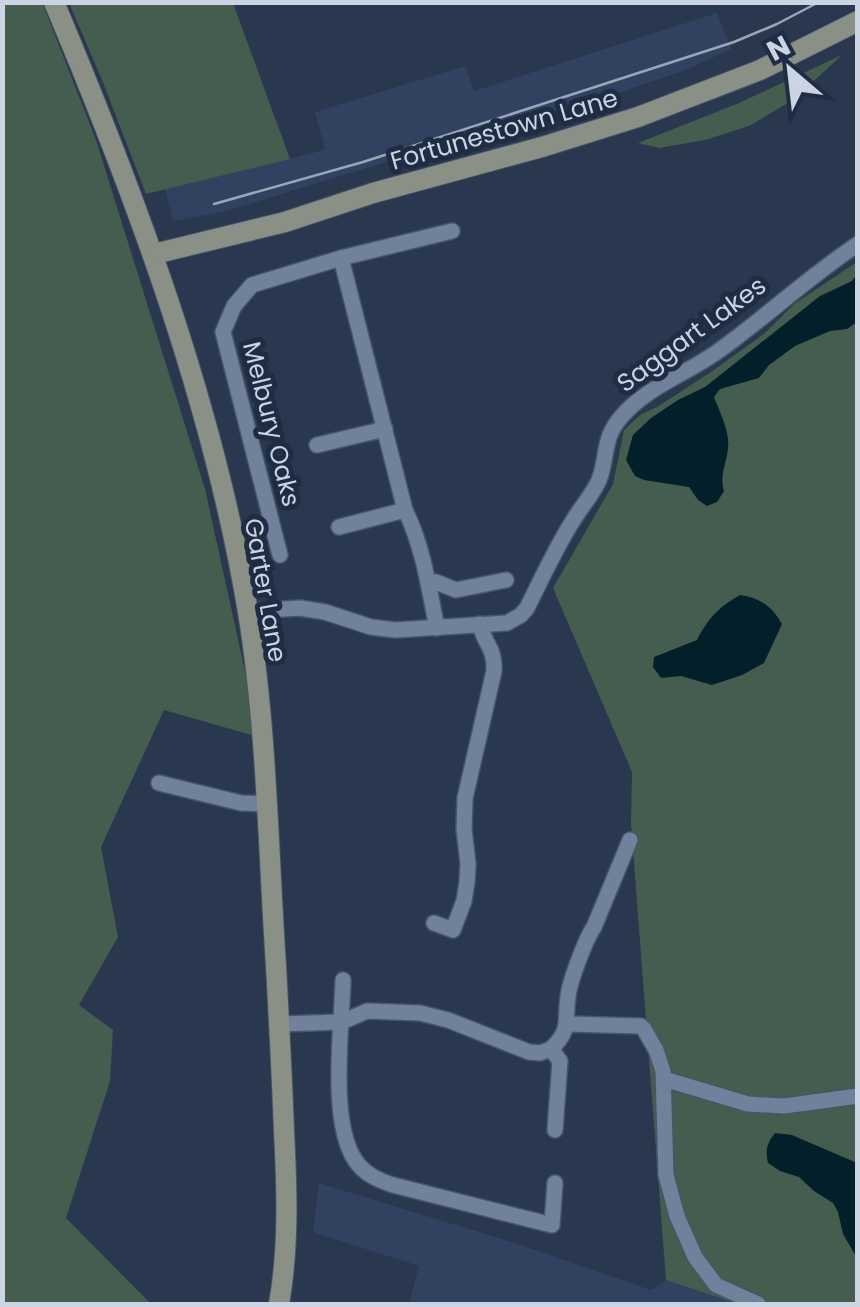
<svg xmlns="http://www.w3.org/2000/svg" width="860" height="1307" font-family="Poppins,sans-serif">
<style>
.built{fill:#30425f}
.green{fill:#455d4e}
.water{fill:#03202a}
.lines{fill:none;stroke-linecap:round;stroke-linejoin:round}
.street-casing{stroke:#485568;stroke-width:18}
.secondary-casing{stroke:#485568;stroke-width:22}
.street{stroke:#70819c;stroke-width:15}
.secondary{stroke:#8a9086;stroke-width:20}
.tram{stroke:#9ba6b8;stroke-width:2.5}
.labels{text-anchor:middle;stroke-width:10;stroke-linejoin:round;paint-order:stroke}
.street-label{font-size:25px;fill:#cad4e3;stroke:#1f2d44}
</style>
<rect width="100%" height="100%" fill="#29374f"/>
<g class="built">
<path d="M717,13L731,49L686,70L490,136L458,140L223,212L173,221L165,189L325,150L315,112L465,66L474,91Z"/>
<path d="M319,1183L518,1244L651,1290L666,1280L738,1304H409L419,1266L313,1232Z"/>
</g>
<g class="green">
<path d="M42,2L96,140L205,489L254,712L255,736L164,710L101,847L118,937L79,1005L113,1030L110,1081L66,1218L149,1302L147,1304H3L2,3Z"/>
<path d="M69,3H233L290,159L146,194L102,80Z"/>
<path d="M842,55L793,100L749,126L705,140L659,148L638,143L739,103Z"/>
<path d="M857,262V1304H738L666,1280L631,824L632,772L553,588L613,484L624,430L640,415L657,407L711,372L765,333L794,304Z"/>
</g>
<g class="water">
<path d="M857,274V322L847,329L830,331L795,346L769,365L759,378L720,389L714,397C720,413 730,431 728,448C727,464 719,474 724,491L717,502L707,506L698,500L689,487L644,480L635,476L626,460L633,435L651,418L678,400L705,387L820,296L852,281Z"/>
<path d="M740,595C760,598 772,606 782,624L764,663L742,675L712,685L681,676L661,678L653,667L654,657L697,640C708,618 719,607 740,595Z"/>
<path d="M775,1133L792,1135L857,1163V1258L843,1234L838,1212L833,1203L814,1191L799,1177L780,1171L768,1163C765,1150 767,1143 775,1133Z"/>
</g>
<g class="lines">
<g class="street-casing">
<g id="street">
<path d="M341,258L405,510C423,546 429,589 437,628"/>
<path d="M317,445L385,429"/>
<path d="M339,527L405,510"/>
<path d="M280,555L223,332L234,306L252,285L341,258L452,231"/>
<path d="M428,583L436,582L456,590L506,580"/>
<path d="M248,611L300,608L325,612L371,627L395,630L507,623L521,615L527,608C542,578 556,547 574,519C582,506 593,494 599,480C608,457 602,438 622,416C647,387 686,374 717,352C765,318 808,277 858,244"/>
<path d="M159,783L241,803L266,804"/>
<path d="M434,923L453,930L464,901L467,882L468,864L464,829L465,798L494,671C495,646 484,645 480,624"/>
<path d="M343,980C342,1026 329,1121 355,1160C364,1174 378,1180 393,1185L552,1225L555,1183"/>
<path d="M280,1024L342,1022L367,1011L420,1013L448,1020L529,1052L540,1053L551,1049"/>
<path d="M567,1024L641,1026L644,1029L656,1050L663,1071L666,1175L677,1216L695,1257L716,1285L758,1304"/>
<path d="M664,1079L748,1104L784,1106L858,1096"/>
<path d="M555,1130L560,1061L551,1049C572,1028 564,1023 568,997C569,983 586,938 594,927L630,840"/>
</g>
</g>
<g class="secondary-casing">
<g id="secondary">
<path d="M54,2C136,197 213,403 248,612C267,729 268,848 276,966C279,1021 282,1076 284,1131C287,1189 289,1247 279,1304"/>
<path d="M154,254L285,222L373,193L542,147L638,117L760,70L858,21"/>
</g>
</g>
<use href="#street" class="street"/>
<use href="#secondary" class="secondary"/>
<path class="tram" d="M214,204L363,162L734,42L777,24L819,2"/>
</g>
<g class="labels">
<g class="street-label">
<text transform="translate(504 129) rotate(-16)" y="9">Fortunestown Lane</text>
<text transform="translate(691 334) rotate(-36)" y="9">Saggart Lakes</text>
<text transform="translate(272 424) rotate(76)" y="9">Melbury Oaks</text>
<text transform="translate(266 590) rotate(80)" y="9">Garter Lane</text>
</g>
</g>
<rect width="860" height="1307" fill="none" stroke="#cad4e3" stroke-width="10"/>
<g transform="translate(790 70) rotate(332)" stroke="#1f2d44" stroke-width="8" paint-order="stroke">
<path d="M0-8L18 38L0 25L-18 38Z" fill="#cad4e3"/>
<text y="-15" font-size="28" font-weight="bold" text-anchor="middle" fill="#cad4e3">N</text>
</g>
</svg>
